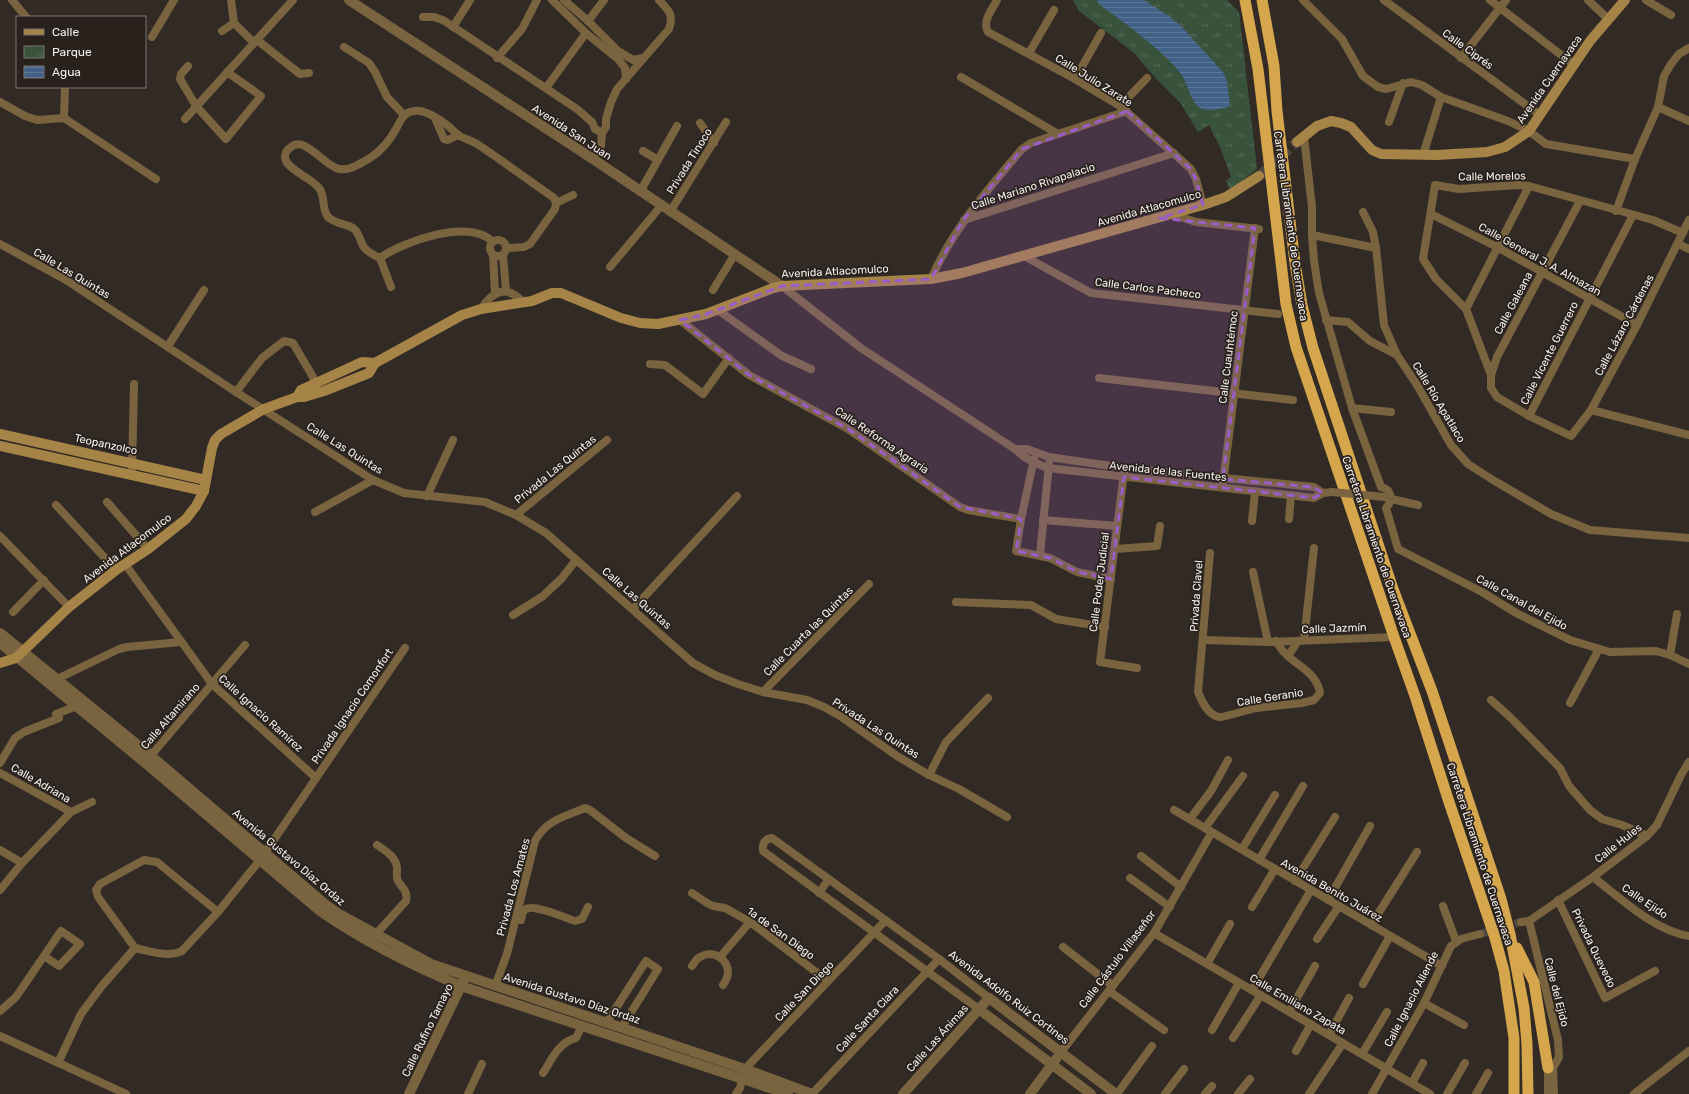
<svg xmlns="http://www.w3.org/2000/svg" width="1689" height="1094" font-family="Rubik,sans-serif">
<style>
.park{fill:url(#park-tufts)}
.water{fill:url(#water-rules)}
.lines{fill:none;stroke-linecap:round;stroke-linejoin:round}
.minor-tunnel{stroke:#4f4943;stroke-width:8;stroke-dasharray:8 4;stroke-linecap:butt}
.secondary-tunnel{stroke:#4f4943;stroke-width:10;stroke-dasharray:10 5;stroke-linecap:butt}
.minor{stroke:#7a6440;stroke-width:8}
.tertiary{stroke:#7a6440;stroke-width:10}
.secondary{stroke:#a68347;stroke-width:10}
.trunk{stroke:#d6a64c;stroke-width:11}
.minor-bridge{stroke:#7a6440;stroke-width:8}
.marked{fill:#9a5dca;fill-opacity:0.2;stroke:#9a5dca;stroke-width:3;stroke-dasharray:8 5;stroke-linejoin:round}
.labels{text-anchor:middle;stroke-width:3.5;stroke-linejoin:round;paint-order:stroke}
.street-label{font-size:11px;fill:#f5f0ed;stroke:#28211c}
</style>
<defs>
<pattern id="park-tufts" width="24" height="20" patternUnits="userSpaceOnUse"><rect width="24" height="20" fill="#39523c"/><path d="M3 7l-1-3M5 7V3M7 7l1-3M15 17l-1-3M17 17v-4M19 17l1-3" fill="none" stroke="#566b58"/></pattern>
<pattern id="water-rules" width="6" height="5" patternUnits="userSpaceOnUse"><rect width="6" height="5" fill="#416186"/><path d="M0 2.5h6" fill="none" stroke="#5d7897"/></pattern>
</defs>
<rect width="100%" height="100%" fill="#322b25"/>
<path class="park" d="M1073,0H1227L1239,12L1257,169L1230,190L1226,181L1231,177L1220,147L1209,125L1198,132L1181,104L1152,74L1133,52L1079,11Z"/>
<path class="water" d="M1097,0H1144L1169,16L1181,26L1223,72L1227,81L1230,106C1224,109 1206,112 1200,108C1190,101 1188,83 1181,74C1162,49 1124,23 1099,4Z"/>
<g class="lines">
<path class="minor-tunnel" d="M1480,934L1521,922"/>
<path class="secondary-tunnel" d="M1259,176L1297,142"/>
<g class="minor">
<path d="M12,0L26,17"/>
<path d="M231,0L234,23L254,43"/>
<path d="M552,0L586,33L619,60L625,68L626,79"/>
<path d="M564,0L588,21L618,51L633,60L643,58"/>
<path d="M997,0C992,10 982,21 988,32L1075,79L1120,106L1191,169L1196,179L1203,205"/>
<path d="M1303,0L1342,39L1363,76L1378,87L1386,89L1411,82L1422,85L1441,97L1508,121L1529,131L1546,144L1635,159"/>
<path d="M1384,0L1540,115"/>
<path d="M1490,0L1574,65"/>
<path d="M1588,0L1608,19"/>
<path d="M1646,0L1671,15"/>
<path d="M423,17H434L443,20L577,109L592,122L595,129L602,133"/>
<path d="M588,21L604,0"/>
<path d="M453,27L470,0"/>
<path d="M222,31L234,23"/>
<path d="M152,37L174,0"/>
<path d="M257,40L300,74L309,73"/>
<path d="M344,47L369,63L375,72L387,97L404,115"/>
<path d="M1029,53L1054,10"/>
<path d="M497,58L522,29L537,0"/>
<path d="M1461,58L1506,0"/>
<path d="M188,66L181,74L180,79L196,106L226,139L261,96L227,72"/>
<path d="M961,77L1058,134"/>
<path d="M1075,79L1101,33"/>
<path d="M546,88L586,33"/>
<path d="M0,102L25,116L37,120L64,118"/>
<path d="M1120,106L1147,78"/>
<path d="M1658,107L1689,121"/>
<path d="M64,118L156,179"/>
<path d="M64,118L65,87"/>
<path d="M435,118L444,139L448,140L458,135"/>
<path d="M185,119L293,0"/>
<path d="M1389,122L1403,83"/>
<path d="M700,123L714,143"/>
<path d="M1304,137L1312,207V235L1314,261L1319,293L1352,408L1381,487C1391,489 1394,500 1386,508L1398,549L1482,592L1518,614L1570,640L1610,652L1656,651L1670,655L1689,664"/>
<path d="M643,151L658,160"/>
<path d="M1423,155L1441,97"/>
<path d="M593,159L601,146L602,133L606,127V119L611,102L617,89L669,29C674,14 669,11 659,0"/>
<path d="M640,192L677,126"/>
<path d="M1580,201L1497,357L1491,375V388L1497,397L1529,416L1571,436L1591,410L1637,325L1689,220"/>
<path d="M556,203L573,195"/>
<path d="M1616,211L1635,159L1658,107L1664,76L1671,64L1679,54L1689,48"/>
<path d="M670,212L726,122"/>
<path d="M1363,212L1373,232L1376,248L1384,325L1397,355L1417,385L1451,445L1468,464L1493,480L1551,514L1590,530L1689,538"/>
<path d="M1171,214L1196,222L1259,229"/>
<path d="M1431,214L1497,247L1637,325"/>
<path d="M964,220L1174,153"/>
<path d="M1312,235L1376,248"/>
<circle cx="498" cy="248" r="8"/>
<path d="M0,244L66,280L236,392L373,480L404,493L485,502L516,515L546,533L693,663L715,675L738,684L763,692L807,700L824,707L840,716L897,756L929,775L959,789L1007,817"/>
<path d="M1678,244L1689,249"/>
<path d="M493,255L495,293"/>
<path d="M503,255L506,291"/>
<path d="M1024,256L1091,293L1278,314"/>
<path d="M380,258C404,241 469,218 493,242"/>
<path d="M610,267L661,206"/>
<path d="M931,279C954,227 986,192 1022,149L1031,143L1127,111"/>
<path d="M782,286L861,348L1015,449C1025,459 1035,463 1048,468L1314,498L1323,493L1332,492"/>
<path d="M391,287L380,258C373,255 367,252 363,246C359,239 360,233 353,228C345,223 335,224 328,217C321,208 326,197 319,188C312,178 285,169 285,157C285,153 288,149 291,147C305,135 324,166 339,169C350,171 361,163 370,158C381,151 390,140 396,129C398,125 401,119 404,116C407,112 415,110 420,111C428,112 441,120 447,125C451,128 454,132 458,135C464,139 471,140 477,144C503,161 528,180 554,198L556,203L555,209L530,244L524,247L507,248"/>
<path d="M713,290L735,254"/>
<path d="M481,309C493,291 506,284 523,302"/>
<path d="M1466,309L1529,186"/>
<path d="M718,310L782,356L811,369"/>
<path d="M680,320L749,375L848,429L960,507L968,510L1021,519"/>
<path d="M1326,320L1348,322L1370,341L1397,355"/>
<path d="M168,346L204,290"/>
<path d="M650,364L665,365L703,394L729,358"/>
<path d="M1491,375L1466,309L1436,279L1423,259L1435,185L1459,189L1518,185L1529,186L1653,220L1683,233"/>
<path d="M1099,378L1293,400"/>
<path d="M236,392L262,358L284,341L293,343L313,377L316,388"/>
<path d="M1352,408L1391,412"/>
<path d="M1591,410L1689,435"/>
<path d="M1529,416L1633,215"/>
<path d="M1015,449H1027L1049,457L1125,468L1314,487L1323,493"/>
<path d="M1034,459L1021,519L1016,551L1050,558L1077,572L1111,579"/>
<path d="M132,469L134,384"/>
<path d="M1124,473L1100,662L1137,668"/>
<path d="M1223,483L1255,228"/>
<path d="M427,496L453,440"/>
<path d="M1387,498L1418,505"/>
<path d="M107,502L148,549"/>
<path d="M56,505L116,570"/>
<path d="M315,512L373,480"/>
<path d="M516,515L607,440"/>
<path d="M1289,519L1291,495"/>
<path d="M1043,520L1117,526"/>
<path d="M1252,521L1255,492"/>
<path d="M0,536L69,607"/>
<path d="M1115,549L1157,546L1160,526"/>
<path d="M1210,553L1198,692C1202,702 1209,718 1222,717L1256,708L1302,703L1314,700L1320,693C1317,674 1301,668 1288,656C1283,652 1279,646 1276,641"/>
<path d="M1040,555L1049,464"/>
<path d="M125,564L212,684L316,778"/>
<path d="M1253,572L1268,642"/>
<path d="M956,602L1031,605L1056,619L1105,627"/>
<path d="M633,609L737,496"/>
<path d="M13,612L44,580"/>
<path d="M513,615L543,596L562,578L576,560"/>
<path d="M1203,640L1268,642L1394,637"/>
<path d="M1304,640L1314,548"/>
<path d="M1670,655L1677,614"/>
<path d="M1288,656L1298,641"/>
<path d="M57,679L119,649L127,647L181,642"/>
<path d="M763,692L869,584"/>
<path d="M1491,700L1510,717L1560,768L1569,786L1590,810L1602,819L1622,825L1647,836"/>
<path d="M1570,703L1599,649"/>
<path d="M148,759L245,645"/>
<path d="M0,763L15,738L24,732L59,718L56,714L77,706L80,703"/>
<path d="M0,773L71,812"/>
<path d="M929,775L946,742L988,698"/>
<path d="M1174,810L1442,966"/>
<path d="M1190,819L1211,791L1228,760"/>
<path d="M1205,828L1243,776"/>
<path d="M1242,849L1275,795"/>
<path d="M0,850L22,863"/>
<path d="M1141,856L1181,887"/>
<path d="M1259,860L1303,786"/>
<path d="M1593,877C1620,898 1655,931 1689,936"/>
<path d="M1130,878L1170,907"/>
<path d="M1295,881L1335,817"/>
<path d="M0,890L22,863L71,812L92,802"/>
<path d="M692,893L707,903L713,906L725,908L750,922L828,981"/>
<path d="M819,893L828,880"/>
<path d="M1328,900L1370,826"/>
<path d="M1558,900L1605,998L1655,971"/>
<path d="M1443,906L1456,941"/>
<path d="M1252,907L1275,869"/>
<path d="M218,912L157,862L144,860L100,884L96,890L98,897L135,948C150,951 168,958 182,951L218,912L260,860L405,648"/>
<path d="M521,920C522,916 522,911 526,909C534,904 566,918 575,921L582,919L588,907"/>
<path d="M1529,921L1558,1040L1559,1057L1553,1068L1554,1094"/>
<path d="M1521,922L1529,921L1593,877L1647,836L1657,825L1681,775L1689,762"/>
<path d="M1371,925L1417,852"/>
<path d="M1154,933L1430,1094"/>
<path d="M376,934L406,901C408,891 403,889 398,881C396,878 397,872 397,868C396,857 386,851 377,845"/>
<path d="M1317,939L1339,906"/>
<path d="M1063,947L1113,986"/>
<path d="M720,957L750,922"/>
<path d="M1207,964L1230,924"/>
<path d="M692,966C694,963 697,958 700,957C713,949 728,959 728,973C728,977 725,982 723,985"/>
<path d="M1363,984L1390,936"/>
<path d="M495,986L507,954L535,841C546,820 564,817 585,808L590,810L626,838L655,856"/>
<path d="M1252,990L1311,890"/>
<path d="M1109,991L1164,1030"/>
<path d="M1424,1003L1464,1025"/>
<path d="M980,1010L763,851C762,843 765,839 772,838L939,959L989,998"/>
<path d="M0,1011L16,997L61,931L80,944L59,966L44,956"/>
<path d="M1289,1012L1315,966"/>
<path d="M607,1022L646,961L658,969L622,1027"/>
<path d="M1212,1030L1239,983"/>
<path d="M1329,1035L1349,998"/>
<path d="M0,1036L126,1094"/>
<path d="M1233,1038L1261,995"/>
<path d="M1296,1051L1311,1024"/>
<path d="M1061,1052L1154,933L1212,832"/>
<path d="M1362,1054L1387,1012"/>
<path d="M58,1063L81,1014L101,987L135,948"/>
<path d="M543,1073C552,1059 559,1042 576,1038L582,1026"/>
<path d="M1412,1083L1423,1063"/>
<path d="M468,1094L482,1064"/>
<path d="M736,1094L740,1088L745,1069L885,921"/>
<path d="M812,1094L939,959"/>
<path d="M1117,1094L1152,1046"/>
<path d="M1165,1094L1184,1069"/>
<path d="M1205,1094L1212,1086"/>
<path d="M1238,1094L1250,1079"/>
<path d="M1309,1094L1343,1043"/>
<path d="M1372,1094L1424,1003L1451,946L1461,939L1480,934"/>
<path d="M1447,1094L1465,1063"/>
<path d="M1476,1094L1488,1073"/>
<path d="M1548,1094V1069"/>
<path d="M1634,1094L1689,1051"/>
</g>
<g class="tertiary">
<path d="M349,0L593,159L782,286"/>
<path d="M0,633L150,755L325,904L339,914L431,964L745,1069L812,1094"/>
<path d="M0,643L144,762L320,911C363,941 413,966 461,986L788,1094"/>
<path d="M980,1010L1091,1094"/>
<path d="M409,1094L464,980"/>
<path d="M903,1094L989,998L1116,1094"/>
<path d="M1030,1094L1056,1059"/>
</g>
<g class="secondary">
<path d="M1297,142L1317,126L1331,121L1341,123L1351,127L1372,150L1381,154L1437,155L1487,152L1505,147L1529,131L1590,41L1625,0"/>
<path d="M297,397L301,390L362,362L375,363"/>
<path d="M0,434L206,480"/>
<path d="M0,446L204,491"/>
<path d="M0,663L16,658L69,607L116,570L148,549L186,519L196,506L204,491L212,448L215,440L221,434L264,409L297,397H304L324,391L369,373L375,363L462,315L481,309L532,301L552,293H561L621,318L640,323L658,324L706,314L773,288L782,286L931,279L962,273L1203,205L1226,197L1259,176"/>
</g>
<g class="trunk">
<path d="M1245,0L1258,69L1286,304L1296,347L1394,637L1415,696L1448,799L1495,938L1504,971L1514,1038V1094"/>
<path d="M1262,0L1274,66L1277,111L1295,263L1302,305L1313,348L1393,589L1432,691L1501,899L1510,934L1524,1008L1527,1044L1528,1094"/>
<path d="M1517,948L1534,982L1548,1068"/>
</g>
<path class="minor-bridge" d="M1332,492L1385,497"/>
</g>
<path class="marked" d="M1127,111L1191,169L1196,179L1203,205L1160,218L1255,228L1223,479L1314,487L1323,493L1314,498L1124,477L1111,579L1077,572L1050,558L1016,551L1021,519L960,507L848,429L749,375L680,320L706,314L782,286L931,279L963,220L1022,149Z"/>
<g class="labels">
<g class="street-label">
<text transform="translate(1468 49) rotate(36)" y="4">Calle Ciprés</text>
<text transform="translate(1549 79) rotate(-55)" y="4">Avenida Cuernavaca</text>
<text transform="translate(1094 80) rotate(32)" y="4">Calle Julio Zarate</text>
<text transform="translate(572 132) rotate(33)" y="4">Avenida San Juan</text>
<text transform="translate(689 161) rotate(-58)" y="4">Privada Tinoco</text>
<text transform="translate(1492 176) rotate(-1)" y="4">Calle Morelos</text>
<text transform="translate(1033 186) rotate(-18)" y="4">Calle Mariano Rivapalacio</text>
<text transform="translate(1149 208) rotate(-16)" y="4">Avenida Atlacomulco</text>
<text transform="translate(1291 226) rotate(82)" y="4">Carretera Libramiento de Cuernavaca</text>
<text transform="translate(1540 259) rotate(29)" y="4">Calle General J. A. Almazan</text>
<text transform="translate(835 271) rotate(-3)" y="4">Avenida Atlacomulco</text>
<text transform="translate(72 273) rotate(31)" y="4">Calle Las Quintas</text>
<text transform="translate(1148 288) rotate(7)" y="4">Calle Carlos Pacheco</text>
<text transform="translate(1513 303) rotate(-62)" y="4">Calle Galeana</text>
<text transform="translate(1624 325) rotate(-62)" y="4">Calle Lázaro Cárdenas</text>
<text transform="translate(1549 353) rotate(-63)" y="4">Calle Vicente Guerrero</text>
<text transform="translate(1228 357) rotate(-83)" y="4">Calle Cuauhtémoc</text>
<text transform="translate(1439 402) rotate(59)" y="4">Calle Río Apatlaco</text>
<text transform="translate(882 440) rotate(34)" y="4">Calle Reforma Agraria</text>
<text transform="translate(106 444) rotate(12)" y="4">Teopanzolco</text>
<text transform="translate(345 448) rotate(32)" y="4">Calle Las Quintas</text>
<text transform="translate(555 469) rotate(-39)" y="4">Privada Las Quintas</text>
<text transform="translate(1168 471) rotate(6)" y="4">Avenida de las Fuentes</text>
<text transform="translate(1377 547) rotate(71)" y="4">Carretera Libramiento de Cuernavaca</text>
<text transform="translate(127 548) rotate(-37)" y="4">Avenida Atlacomulco</text>
<text transform="translate(1099 582) rotate(-83)" y="4">Calle Poder Judicial</text>
<text transform="translate(1196 596) rotate(-86)" y="4">Privada Clavel</text>
<text transform="translate(637 598) rotate(41)" y="4">Calle Las Quintas</text>
<text transform="translate(1522 602) rotate(29)" y="4">Calle Canal del Ejido</text>
<text transform="translate(1334 628) rotate(-2)" y="4">Calle Jazmín</text>
<text transform="translate(808 631) rotate(-45)" y="4">Calle Cuarta las Quintas</text>
<text transform="translate(1270 697) rotate(-9)" y="4">Calle Geranio</text>
<text transform="translate(352 706) rotate(-56)" y="4">Privada Ignacio Comonfort</text>
<text transform="translate(261 713) rotate(42)" y="4">Calle Ignacio Ramírez</text>
<text transform="translate(170 716) rotate(-49)" y="4">Calle Altamirano</text>
<text transform="translate(876 728) rotate(33)" y="4">Privada Las Quintas</text>
<text transform="translate(41 783) rotate(30)" y="4">Calle Adriana</text>
<text transform="translate(1618 843) rotate(-38)" y="4">Calle Hules</text>
<text transform="translate(1480 854) rotate(72)" y="4">Carretera Libramiento de Cuernavaca</text>
<text transform="translate(289 857) rotate(40)" y="4">Avenida Gustavo Díaz Ordaz</text>
<text transform="translate(513 887) rotate(-75)" y="4">Privada Los Amates</text>
<text transform="translate(1332 890) rotate(30)" y="4">Avenida Benito Juárez</text>
<text transform="translate(1645 901) rotate(34)" y="4">Calle Ejido</text>
<text transform="translate(781 933) rotate(36)" y="4">1a de San Diego</text>
<text transform="translate(1594 948) rotate(64)" y="4">Privada Quevedo</text>
<text transform="translate(1117 959) rotate(-53)" y="4">Calle Cástulo Villaseñor</text>
<text transform="translate(804 991) rotate(-46)" y="4">Calle San Diego</text>
<text transform="translate(1557 992) rotate(76)" y="4">Calle del Ejido</text>
<text transform="translate(1009 997) rotate(37)" y="4">Avenida Adolfo Ruiz Cortines</text>
<text transform="translate(572 998) rotate(18)" y="4">Avenida Gustavo Díaz Ordaz</text>
<text transform="translate(1411 999) rotate(-63)" y="4">Calle Ignacio Allende</text>
<text transform="translate(1298 1004) rotate(30)" y="4">Calle Emiliano Zapata</text>
<text transform="translate(867 1019) rotate(-47)" y="4">Calle Santa Clara</text>
<text transform="translate(427 1030) rotate(-64)" y="4">Calle Rufino Tamayo</text>
<text transform="translate(937 1038) rotate(-48)" y="4">Calle Las Ánimas</text>
</g>
</g>
<rect x="16" y="16" width="130" height="72" fill="#28211c" stroke="#7a7470"/>
<rect x="24" y="29" width="20" height="6" fill="#a68347" stroke="#7a7470"/>
<text x="52" y="36" font-size="12" fill="#f5f0ed">Calle</text>
<rect x="24" y="46" width="20" height="12" fill="url(#park-tufts)" stroke="#7a7470"/>
<text x="52" y="56" font-size="12" fill="#f5f0ed">Parque</text>
<rect x="24" y="66" width="20" height="12" fill="url(#water-rules)" stroke="#7a7470"/>
<text x="52" y="76" font-size="12" fill="#f5f0ed">Agua</text>
</svg>
